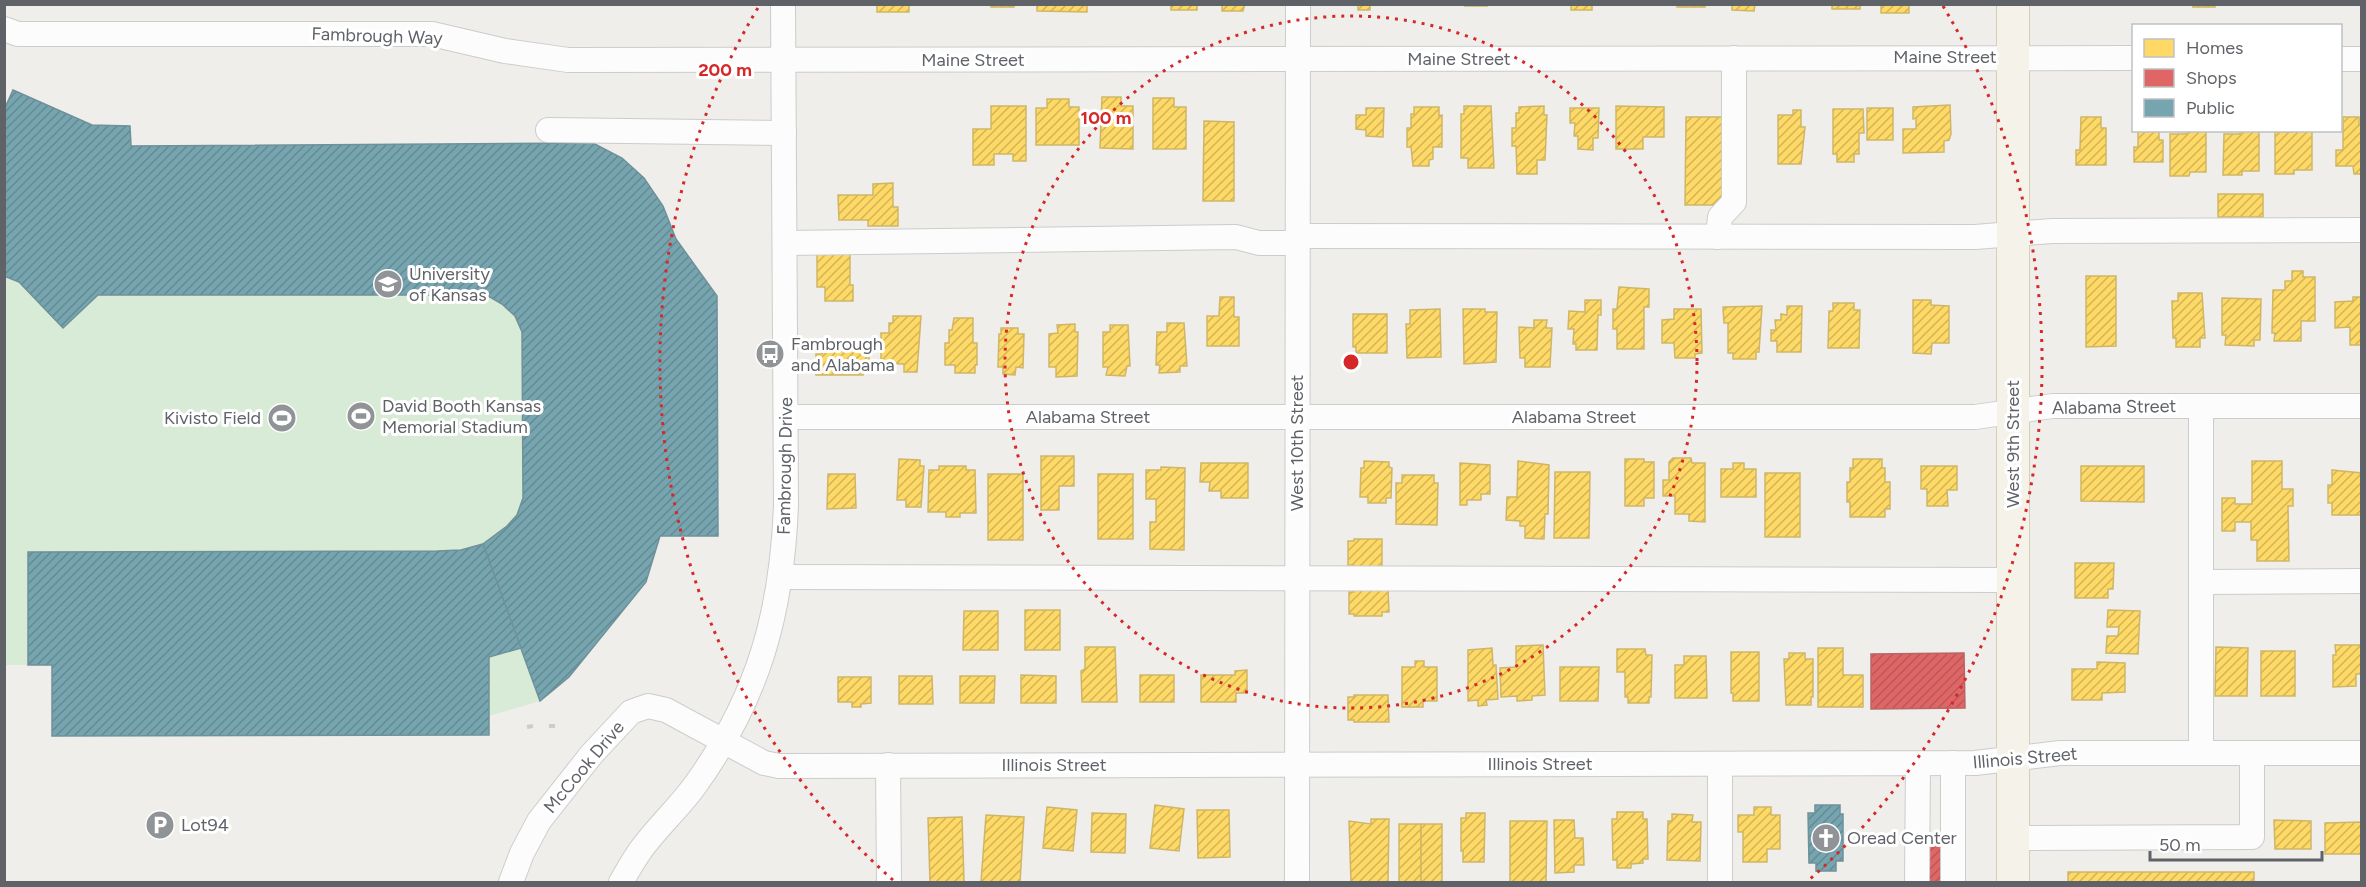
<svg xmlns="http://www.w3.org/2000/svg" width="2366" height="887" font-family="Figtree,sans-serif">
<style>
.garden{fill:#d8ebd6}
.homes{fill:url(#homes-hatch);stroke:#cfb667;stroke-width:1.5}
.shops{fill:url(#shops-hatch);stroke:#b96567;stroke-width:1.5}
.public{fill:url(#public-hatch);stroke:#6f919a;stroke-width:1.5}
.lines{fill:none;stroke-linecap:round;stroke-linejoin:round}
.minor-casing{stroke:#cbcccc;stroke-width:26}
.major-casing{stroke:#d7ceb8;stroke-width:34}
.path{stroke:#cacfcc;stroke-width:4;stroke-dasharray:6 3;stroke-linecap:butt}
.minor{stroke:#fdfcfc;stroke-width:24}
.major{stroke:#f4f2e9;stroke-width:32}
.ring{fill:none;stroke:#d62828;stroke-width:3;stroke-dasharray:3 6}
.labels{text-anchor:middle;stroke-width:6;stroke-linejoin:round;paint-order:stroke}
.street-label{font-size:18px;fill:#5f6368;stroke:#fff}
.poi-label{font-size:18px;fill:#5f6368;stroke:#fff;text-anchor:start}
.centre{fill:#d62828;stroke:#fff;stroke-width:3}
.ring-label{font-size:18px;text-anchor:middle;font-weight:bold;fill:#d62828;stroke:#fff;stroke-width:6;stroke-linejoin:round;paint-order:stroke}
</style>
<defs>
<pattern id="homes-hatch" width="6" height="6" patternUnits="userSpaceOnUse" patternTransform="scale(1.5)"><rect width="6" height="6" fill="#ffd966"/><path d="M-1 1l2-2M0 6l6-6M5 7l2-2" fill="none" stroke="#d2b458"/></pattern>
<pattern id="shops-hatch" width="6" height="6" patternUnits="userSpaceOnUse" patternTransform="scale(1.5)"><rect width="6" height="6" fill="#e06666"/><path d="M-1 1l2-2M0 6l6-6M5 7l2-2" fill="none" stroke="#b95858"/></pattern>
<pattern id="public-hatch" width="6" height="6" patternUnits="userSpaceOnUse" patternTransform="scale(1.5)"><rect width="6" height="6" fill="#76a5af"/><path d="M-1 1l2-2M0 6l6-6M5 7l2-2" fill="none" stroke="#648a92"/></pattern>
</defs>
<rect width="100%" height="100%" fill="#efeeea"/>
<path class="garden" d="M13,90L91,125L130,126L132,146L593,143L622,158L644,178L663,206L676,239L717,296L718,536H660L646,582L569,677L540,701L489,716L52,736V665H5L4,101L8,102Z"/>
<g class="homes">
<rect x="877" y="4" width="32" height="8"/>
<rect x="991" y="4" width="23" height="3"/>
<path d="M1037,4H1087V12L1037,11Z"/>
<rect x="1171" y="4" width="26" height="6"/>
<path d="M1222,4H1245L1243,11H1222Z"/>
<rect x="1358" y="4" width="12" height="6"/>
<rect x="1465" y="4" width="22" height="2"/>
<rect x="1571" y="4" width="21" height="6"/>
<rect x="1677" y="4" width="28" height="3"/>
<path d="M1732,4H1755L1754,11L1732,10Z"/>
<rect x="1832" y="4" width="28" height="5"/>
<rect x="1881" y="4" width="28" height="9"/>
<rect x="2193" y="4" width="22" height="3"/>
<path d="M1102,97H1121V106H1133V149L1100,148Z"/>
<path d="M1153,98H1174V107H1186V149H1153Z"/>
<path d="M1047,99H1069V107H1079V145H1036V108H1047Z"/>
<path d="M1950,105L1951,134L1949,140L1944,141V152L1903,153V129H1916V118L1913,119V107Z"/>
<path d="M991,106H1026V161H1013V154H994V165H973V129H991Z"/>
<path d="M1464,106H1491L1494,168H1468V158H1461V114H1464Z"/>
<path d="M1544,106V115H1547L1545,160H1537V174H1517L1516,146H1512V128H1516V113H1519V107Z"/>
<path d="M1616,106L1664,107V137H1643V149H1616Z"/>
<path d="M1414,107H1439V116L1442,115V147H1433V159L1429,160V166H1413L1411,147H1407V128H1411V114H1414Z"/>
<path d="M1366,108H1384L1383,137L1366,136V130L1356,129V115H1366Z"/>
<path d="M1570,108H1599L1598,138H1593V150L1578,149V136H1574L1575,123H1570Z"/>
<rect x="1867" y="108" width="26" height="32"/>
<path d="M1833,109H1863L1864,133H1859V154H1854V162H1837V154H1833Z"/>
<path d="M1793,110H1801V127H1805L1801,164H1778V115H1793Z"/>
<path d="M1686,117H1724L1723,205H1685Z"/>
<path d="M2081,117H2101V128H2106V165H2076V150H2080Z"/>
<path d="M2343,117H2359V125H2362V174H2354L2353,166H2336V150H2343Z"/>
<path d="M1204,121L1234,122V201H1203Z"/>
<path d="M2138,130H2159V140H2163V162H2134V147H2138Z"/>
<path d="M2240,130H2259V171H2242V175H2223L2224,134H2240Z"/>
<path d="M2293,130H2312V170H2294V174H2275V132H2293Z"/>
<path d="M2186,131H2206V172H2190L2189,176H2170V134H2186Z"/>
<path d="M893,183V207H898V226H868V220H839L838,195H873V184Z"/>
<rect x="2218" y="194" width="45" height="23"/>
<path d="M817,254H850V285H853V301H825V287H817Z"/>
<path d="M2292,271H2303V277H2315V321H2301V341H2274L2275,333H2272L2273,290H2285V281H2292Z"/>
<path d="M2086,276H2116V346L2086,347Z"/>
<path d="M1619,287L1649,289V307H1644V349H1617V329H1613V309H1617Z"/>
<path d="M2178,293H2202L2205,338H2200V347H2176V338H2173L2172,301H2178Z"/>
<path d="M1220,297H1234V317H1239V346H1207V316H1219Z"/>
<path d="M2353,297H2362V345H2350V327L2335,328V302L2353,301Z"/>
<path d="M2222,298L2261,299L2260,340H2254V346L2225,345L2226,335H2222Z"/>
<path d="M1585,300H1601V315H1598L1597,350H1576V344H1573L1574,329H1568L1569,311L1585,312Z"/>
<path d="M1913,300H1931V305L1949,306V343H1932L1931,354L1913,353Z"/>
<path d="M1833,303H1854V310H1860L1859,348H1828L1829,311H1833Z"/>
<path d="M1762,306L1759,352H1756V359H1733V353H1728V323H1724L1723,307Z"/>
<path d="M1787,306H1802L1801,352H1777V341H1771V330H1776L1775,320H1781V314L1787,315Z"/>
<path d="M1440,309L1441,357L1407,358L1406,324H1410V310Z"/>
<path d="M1463,309H1485V312H1497L1496,362L1464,364Z"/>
<path d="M1674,309H1701L1702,353L1695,354V358H1675L1674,343H1662V320L1674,319Z"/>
<path d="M1353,314H1387V353H1356V347H1353Z"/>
<path d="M893,316H921L917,372H904V364L881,363V333H889V323H893Z"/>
<path d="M954,318H973V343H977V365H975V373H955V365H945V343H949V330H952Z"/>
<path d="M1534,320H1547L1546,328H1552L1550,367H1525V358H1520L1519,327L1534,328Z"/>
<path d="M1167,323H1184L1187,366H1180V372L1159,373L1160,365H1156L1157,332H1167Z"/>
<path d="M1075,324V332H1078L1077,376L1056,377V367H1049V334L1058,333L1057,325Z"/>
<path d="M1110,325H1128L1130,366H1127L1125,376L1106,375L1108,367H1103V332H1110Z"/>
<path d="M1001,328H1018V334H1024L1023,368L1016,367L1015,375L1003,374V367H998L999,334H1001Z"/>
<path d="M824,344H863V351H869V368H863V375H816V354H822Z"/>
<path d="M1041,456H1074V486H1059V510H1041Z"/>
<path d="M1673,458H1691L1692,463H1705V522L1689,521V514H1675V496H1663V480H1669V462Z"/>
<path d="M899,459L920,460V466H924L921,507H906V500H897Z"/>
<path d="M1625,459H1644V462H1654V498H1644V506H1625Z"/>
<path d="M1853,459H1882V468H1885V482H1890V509H1885V517H1850V502H1847V482H1850V468H1853Z"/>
<path d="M1364,461L1389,462V467L1392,468L1391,498H1386V503H1368V497H1360L1361,468H1364Z"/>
<path d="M1518,461L1549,465L1548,514H1545L1544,539L1525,538V526H1520V521L1506,520L1507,497H1517Z"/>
<path d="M2252,461H2282V489H2293V506H2288L2289,561H2257V540H2251V522H2235V531H2222V498H2235V504H2252Z"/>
<path d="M1201,463H1248V498H1221V491H1209L1210,482H1200Z"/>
<path d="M1460,463L1490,465V494H1481V500H1467V505H1460Z"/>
<path d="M1733,463H1744V469H1756V497H1721V469H1733Z"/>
<path d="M939,466H966V470H975L976,513H960V517H946V512H928L929,470H939Z"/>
<path d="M1921,466H1957V490H1947L1948,506H1927V489H1921Z"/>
<path d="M2081,466H2144V502L2081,501Z"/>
<path d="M1161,467L1185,468L1184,550L1150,549V522H1156V499H1146V470H1161Z"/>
<path d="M2332,470L2362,473V515H2332V503H2328V485H2332Z"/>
<path d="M1555,472H1590L1589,538H1554Z"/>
<rect x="1765" y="473" width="35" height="64"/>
<path d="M828,474H855L856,508L827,509Z"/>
<rect x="988" y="474" width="35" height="66"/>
<rect x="1098" y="474" width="35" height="65"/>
<path d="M1402,475H1434V483H1438L1437,525L1396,524V483H1402Z"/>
<path d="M1354,539H1382V567H1354V565H1348V541H1354Z"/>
<path d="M2075,563H2114L2113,589H2108V598H2075Z"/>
<path d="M1354,589H1388L1389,612H1382V616H1354V614H1349V592H1354Z"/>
<rect x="1025" y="610" width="35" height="40"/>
<path d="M2108,610L2140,611L2138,654L2106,653L2107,636H2118L2119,627H2107Z"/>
<path d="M964,611H998V650H963Z"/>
<path d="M1543,645L1545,695L1532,696V700L1517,701V696L1501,697L1500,668L1516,667V646Z"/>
<path d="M2335,645H2362V674H2356V686L2333,687V655H2336Z"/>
<path d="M1085,647H1115L1117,702H1082L1081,671L1085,669Z"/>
<path d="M2216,647L2248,648L2247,696H2215Z"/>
<path d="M1492,648L1493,665H1496L1498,699L1486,700L1487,705L1478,706V700L1468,701V650Z"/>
<path d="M1818,648H1843V675H1863V707H1818Z"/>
<path d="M1617,649H1645L1646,655H1652L1651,697H1649V703H1628V697H1625V672H1617Z"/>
<rect x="2261" y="651" width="34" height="45"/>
<path d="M1731,652H1759V701H1733V693H1731Z"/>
<path d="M1789,653H1805V659H1813V697H1811V705H1786L1784,659H1789Z"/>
<path d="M1684,656H1706L1707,698H1675V665H1684Z"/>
<path d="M1415,661H1424V667H1437V701H1423V707H1402V667H1415Z"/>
<path d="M2097,662L2125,663V692L2102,693V700H2072V669H2097Z"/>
<path d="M1560,667H1599L1598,701H1560Z"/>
<path d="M1247,670V693H1236V702H1201V675H1235V671Z"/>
<path d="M1021,675L1056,676V703H1021Z"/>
<rect x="1140" y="675" width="34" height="27"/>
<path d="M899,676H932L933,704H899Z"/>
<path d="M960,676H995L994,703H960Z"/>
<path d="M838,677H871V703L861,704V707H852V702H838Z"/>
<path d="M1354,695H1388L1389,722H1354V720H1348V697H1354Z"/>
<path d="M1155,805L1184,809L1179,851L1150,848Z"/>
<path d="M1047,807L1077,810L1073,851L1043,848Z"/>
<path d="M1754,807H1771V815H1780V849H1767V862H1743V832H1738V815H1754Z"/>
<path d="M1197,810H1229L1230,857L1198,858Z"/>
<path d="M1617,812H1643V819H1647L1648,859H1643V863L1631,864V868H1617V860H1613L1612,819H1617Z"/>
<path d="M1092,813L1126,814L1125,853L1091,852Z"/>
<path d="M1466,813H1485L1484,862H1463V851H1461V818H1466Z"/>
<path d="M1672,814L1693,815L1692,822H1701L1700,861L1667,860L1668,821H1672Z"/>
<path d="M986,815L1024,817L1020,882H981Z"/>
<path d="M962,817L964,882H930L928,818Z"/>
<path d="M1371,819H1389L1388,882H1351L1349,821L1371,824Z"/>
<path d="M1554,820H1574L1575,838H1583L1584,865H1574V872L1555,873Z"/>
<path d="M2274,820L2311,821V849H2275Z"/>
<path d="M1510,821H1547L1546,882H1510Z"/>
<path d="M2362,822V854H2325V823Z"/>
<rect x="1399" y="824" width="22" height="58"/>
<rect x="1421" y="824" width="21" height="58"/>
<rect x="2068" y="872" width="186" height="10"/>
</g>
<g class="shops">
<path d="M1964,653L1965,708L1871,709V654Z"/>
<path d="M1924,839H1945V882H1923Z"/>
</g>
<g class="public">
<path d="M13,90L92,125L130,126L131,146L593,143L622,158L644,178L663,206L676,239L717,296L718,536H660L646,582L569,677L540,701L483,544L507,526L517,515L523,498L522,332L515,316L502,304L490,297L478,295H98L63,328L19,282L4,276V110Z"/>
<path d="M483,544L521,648L489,657V735L52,736V665H28V552L437,551L461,550Z"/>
<path d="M1815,805H1840V814H1843V861H1836V871H1816V863H1809L1808,813H1815Z"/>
</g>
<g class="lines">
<g class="minor-casing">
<g id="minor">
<path d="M4,29L18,34H432L505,51L568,60L2134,58"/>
<path d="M2340,59H2362"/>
<path d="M548,130L784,133"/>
<path d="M1298,236L1975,237L2052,231L2362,230"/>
<path d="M1718,237L1720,217L1734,202V58"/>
<path d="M785,243L1236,237L1259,243H1298"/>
<path d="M2201,406V753"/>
<path d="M786,417H1975L2053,406H2362"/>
<path d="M781,577L2013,580"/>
<path d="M2201,582L2362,581"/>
<path d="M1720,764V882"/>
<path d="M888,765L889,882"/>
<path d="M2013,838L2252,837V753"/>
<path d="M511,882L522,853L539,821L591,755L631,712L648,706L666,710L764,763L779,766L1975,763L2060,753H2362"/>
<path d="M621,882C627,872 633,861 640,851C657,827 679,808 696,784C759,696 782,612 786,505L783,4"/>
<path d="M1297,882L1298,4"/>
<path d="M1917,882L1918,764"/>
<path d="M1953,882V763"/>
</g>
</g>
<g class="major-casing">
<path id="major" d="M2013,882V4"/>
</g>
<g class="path">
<path d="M549,726H556"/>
<path d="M527,727L533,726"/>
</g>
<use href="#minor" class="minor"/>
<use href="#major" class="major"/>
</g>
<g class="ring">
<circle cx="1351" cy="362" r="346"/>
<path d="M893 880A691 691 0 0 1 759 6M1943 6A691 691 0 0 1 1809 880"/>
</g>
<defs>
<g id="university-disc" transform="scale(1.5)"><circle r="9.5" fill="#919496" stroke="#fff"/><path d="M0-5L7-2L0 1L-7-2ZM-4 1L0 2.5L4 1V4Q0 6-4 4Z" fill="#fff"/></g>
<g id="bus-disc" transform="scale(1.5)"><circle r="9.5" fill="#919496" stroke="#fff"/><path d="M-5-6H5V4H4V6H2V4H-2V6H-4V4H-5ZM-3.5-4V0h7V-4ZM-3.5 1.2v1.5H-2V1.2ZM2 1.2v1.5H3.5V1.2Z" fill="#fff"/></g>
<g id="stadium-disc" transform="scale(1.5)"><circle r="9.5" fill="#919496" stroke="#fff"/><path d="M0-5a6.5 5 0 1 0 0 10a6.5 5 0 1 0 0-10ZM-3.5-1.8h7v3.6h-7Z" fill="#fff"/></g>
<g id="parking-disc" transform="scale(1.5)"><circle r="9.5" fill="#919496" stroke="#fff"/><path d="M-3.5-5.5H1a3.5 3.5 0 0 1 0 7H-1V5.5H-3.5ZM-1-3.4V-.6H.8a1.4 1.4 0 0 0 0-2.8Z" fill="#fff"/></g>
<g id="church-disc" transform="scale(1.5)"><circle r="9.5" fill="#919496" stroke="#fff"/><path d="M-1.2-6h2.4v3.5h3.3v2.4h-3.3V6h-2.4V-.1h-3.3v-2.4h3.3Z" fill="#fff"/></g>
</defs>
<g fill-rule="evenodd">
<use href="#university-disc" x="388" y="284"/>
<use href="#bus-disc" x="770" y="354"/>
<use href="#stadium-disc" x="361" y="416"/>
<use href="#stadium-disc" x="282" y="418"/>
<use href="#parking-disc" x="160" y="825"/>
<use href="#church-disc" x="1826" y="838"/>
</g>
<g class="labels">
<g class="street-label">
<text transform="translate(377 36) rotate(2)" y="6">Fambrough Way</text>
<text x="1945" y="63">Maine Street</text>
<text x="1459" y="65">Maine Street</text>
<text x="973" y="66">Maine Street</text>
<text transform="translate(2114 407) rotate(-1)" y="6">Alabama Street</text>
<text x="1088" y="423">Alabama Street</text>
<text x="1574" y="423">Alabama Street</text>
<text transform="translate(1297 443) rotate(-90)" y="6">West 10th Street</text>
<text transform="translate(2013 444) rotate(-90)" y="6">West 9th Street</text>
<text transform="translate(785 466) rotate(-89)" y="6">Fambrough Drive</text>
<text transform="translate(2025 758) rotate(-5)" y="6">Illinois Street</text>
<text x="1540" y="770">Illinois Street</text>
<text x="1054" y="771">Illinois Street</text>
<text transform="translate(584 767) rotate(-50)" y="6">McCook Drive</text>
</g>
<g class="poi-label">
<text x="409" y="280">University<tspan x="409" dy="21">of Kansas</tspan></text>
<text x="791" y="350">Fambrough<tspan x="791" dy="21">and Alabama</tspan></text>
<text x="382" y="412">David Booth Kansas<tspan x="382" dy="21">Memorial Stadium</tspan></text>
<text x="261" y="424" text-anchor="end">Kivisto Field</text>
<text x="181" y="831">Lot94</text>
<text x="1847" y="844">Oread Center</text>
</g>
</g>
<circle cx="1351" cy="362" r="9" class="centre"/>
<g class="ring-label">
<text x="725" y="76">200 m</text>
<text x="1106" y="124">100 m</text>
</g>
<rect width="2366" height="887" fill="none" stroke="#5f6368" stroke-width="12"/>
<rect x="2132" y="24" width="210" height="108" fill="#ffffff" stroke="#bfc1c3" stroke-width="1.5"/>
<rect x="2144" y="39" width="30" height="18" fill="#ffd966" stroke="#bfc1c3" stroke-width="1.5"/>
<text x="2186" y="54" font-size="18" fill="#5f6368">Homes</text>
<rect x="2144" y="69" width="30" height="18" fill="#e06666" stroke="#bfc1c3" stroke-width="1.5"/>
<text x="2186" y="84" font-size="18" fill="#5f6368">Shops</text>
<rect x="2144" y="99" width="30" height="18" fill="#76a5af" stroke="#bfc1c3" stroke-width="1.5"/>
<text x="2186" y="114" font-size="18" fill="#5f6368">Public</text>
<path d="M2150 851v9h172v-9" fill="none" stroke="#5f6368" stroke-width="3"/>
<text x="2159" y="851" font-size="18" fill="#5f6368" stroke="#ffffff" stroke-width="4.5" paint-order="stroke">50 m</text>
</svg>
